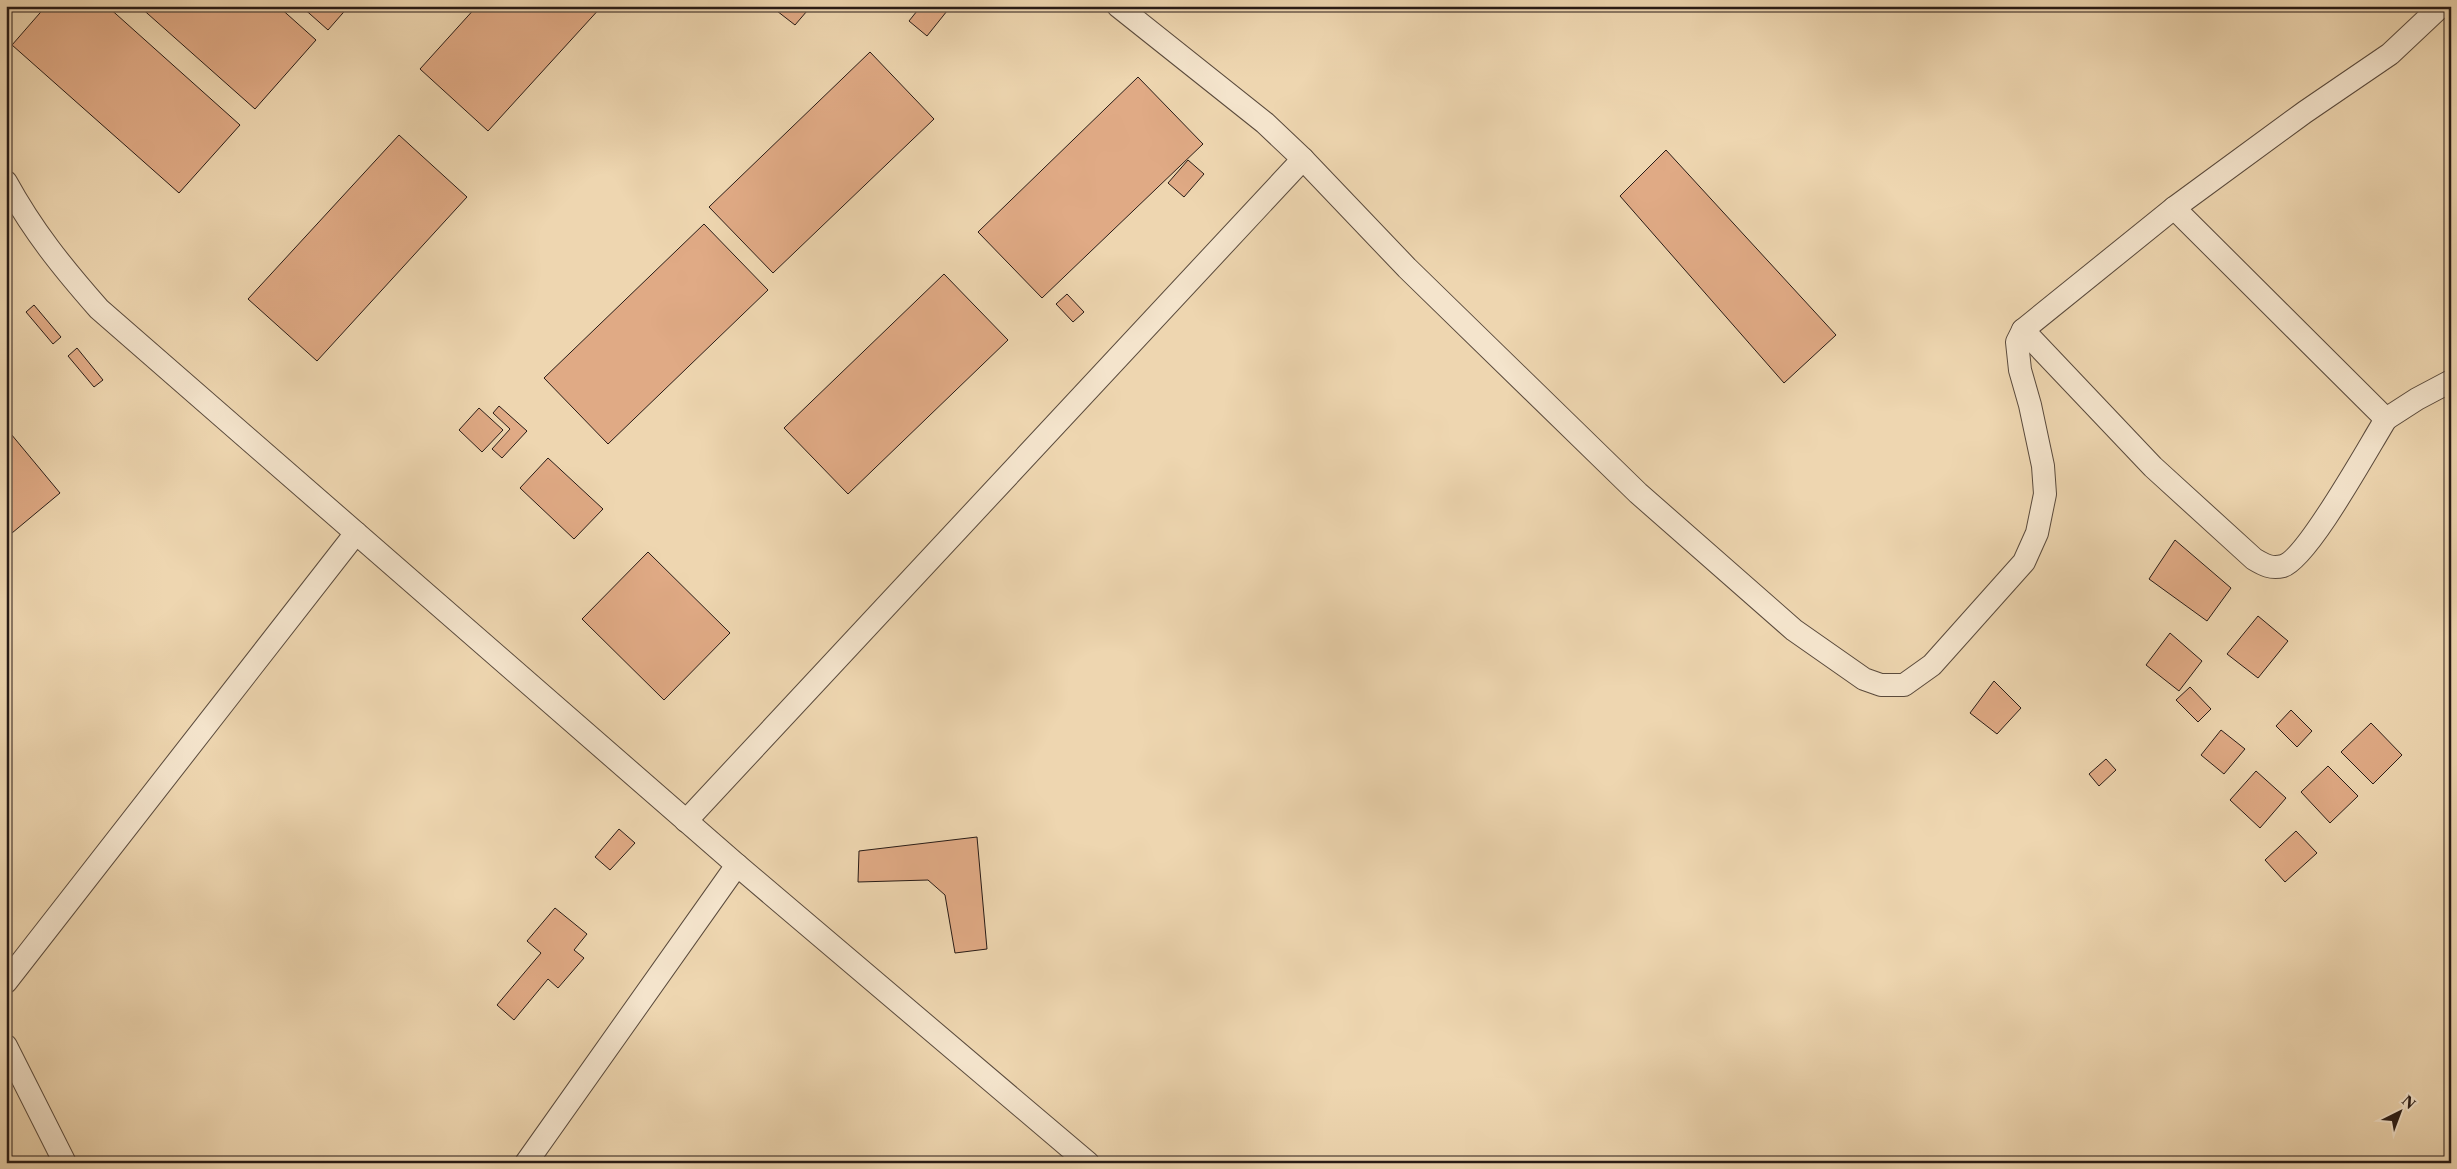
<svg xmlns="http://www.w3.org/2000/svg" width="2457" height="1169" font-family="'Libre Caslon Text',serif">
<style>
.building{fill:#e0aa85;stroke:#281b16}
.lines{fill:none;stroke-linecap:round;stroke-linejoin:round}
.minor-casing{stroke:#5a4a3c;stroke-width:24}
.minor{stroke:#f4e4cc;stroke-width:22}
</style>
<rect width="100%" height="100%" fill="#eed6b0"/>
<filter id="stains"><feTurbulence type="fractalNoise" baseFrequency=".004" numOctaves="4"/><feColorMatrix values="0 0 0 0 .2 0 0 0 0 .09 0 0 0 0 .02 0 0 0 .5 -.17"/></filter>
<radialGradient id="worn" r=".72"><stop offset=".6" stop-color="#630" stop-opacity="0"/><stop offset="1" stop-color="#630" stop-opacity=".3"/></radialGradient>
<g class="building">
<path d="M46,6H107L240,125L179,193L12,45Z"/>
<path d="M139,6H278L316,40L255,109Z"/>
<path d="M301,6H349L328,30Z"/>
<path d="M477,6H602L488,131L420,69Z"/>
<path d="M781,6H801L807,11L795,25L777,11Z"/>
<path d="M921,6H941L947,11L927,36L909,21Z"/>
<path d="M870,52L934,119L773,273L709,207Z"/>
<path d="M1138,77L1203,144L1042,298L978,232Z"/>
<path d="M399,135L467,197L317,361L248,299Z"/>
<path d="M1666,150L1836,335L1784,383L1620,196Z"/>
<path d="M1188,160L1204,174L1184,197L1168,183Z"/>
<path d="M704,224L768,290L608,444L544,378Z"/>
<path d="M944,274L1008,340L848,494L784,428Z"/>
<path d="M1067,294L1084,312L1073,322L1056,304Z"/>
<path d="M34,305L61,337L53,344L26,312Z"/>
<path d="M77,348L103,380L94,387L68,356Z"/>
<path d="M499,406L527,431L502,458L492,449L510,429L493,413Z"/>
<path d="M479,408L503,430L482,452L459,430Z"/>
<path d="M6,428L60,493L6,538Z"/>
<path d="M548,458L603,509L574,539L520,488Z"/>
<path d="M2175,540L2231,588L2207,621L2149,579Z"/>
<path d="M648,552L730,633L664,700L582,619Z"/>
<path d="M2258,616L2288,641L2258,678L2227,654Z"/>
<path d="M2170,633L2202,661L2179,691L2146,665Z"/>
<path d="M1994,681L2021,708L1997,734L1970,713Z"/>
<path d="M2190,687L2211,709L2198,722L2176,700Z"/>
<path d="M2291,710L2312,731L2297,747L2276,726Z"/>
<path d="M2371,723L2402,755L2373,784L2341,752Z"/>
<path d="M2221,730L2245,749L2224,774L2201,755Z"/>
<path d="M2106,759L2116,770L2099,786L2089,774Z"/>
<path d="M2328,766L2358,796L2330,823L2301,792Z"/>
<path d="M2256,771L2286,798L2260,828L2230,800Z"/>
<path d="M619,829L635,843L610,870L595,857Z"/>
<path d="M2296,831L2317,853L2285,882L2265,860Z"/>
<path d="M977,837L987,949L955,953L945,895L928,880L858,882L859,851Z"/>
<path d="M555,908L587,934L574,950L584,958L558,988L548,979L514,1020L497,1005L541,953L527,941Z"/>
</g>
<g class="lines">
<g class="minor-casing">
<g id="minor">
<path d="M1118,6L1265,123L1303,159L1407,268L1638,493L1794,630L1864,679L1881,685H1904L1932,665L2024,562L2037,533L2045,494L2043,466L2030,405L2020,370L2017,342L2023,330L2174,208L2305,112L2390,54L2441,6"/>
<path d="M6,182C33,231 62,267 99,309L737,865L1088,1163"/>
<path d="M2023,330L2153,467L2254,559C2264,565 2271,569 2283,566C2308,558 2369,446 2386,419L2174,208"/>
<path d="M2386,419L2417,399L2451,381"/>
<path d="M686,821L1303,159"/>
<path d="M6,982L356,533"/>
<path d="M6,1046L65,1163"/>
<path d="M526,1163L737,865"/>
</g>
</g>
<use href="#minor" class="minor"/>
</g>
<rect width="2457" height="1169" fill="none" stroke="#eed6b0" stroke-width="25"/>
<rect x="8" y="8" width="2442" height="1154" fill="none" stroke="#281b16" stroke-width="2.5"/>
<rect x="12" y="12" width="2432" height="1144" fill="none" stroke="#281b16"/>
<g transform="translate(2400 1112) rotate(42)" stroke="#f4e4cc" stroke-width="4" paint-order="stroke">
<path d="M0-4L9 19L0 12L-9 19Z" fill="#281b16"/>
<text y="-8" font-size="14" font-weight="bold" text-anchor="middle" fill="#281b16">N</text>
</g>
<rect width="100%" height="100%" filter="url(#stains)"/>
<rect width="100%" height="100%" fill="url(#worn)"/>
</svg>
